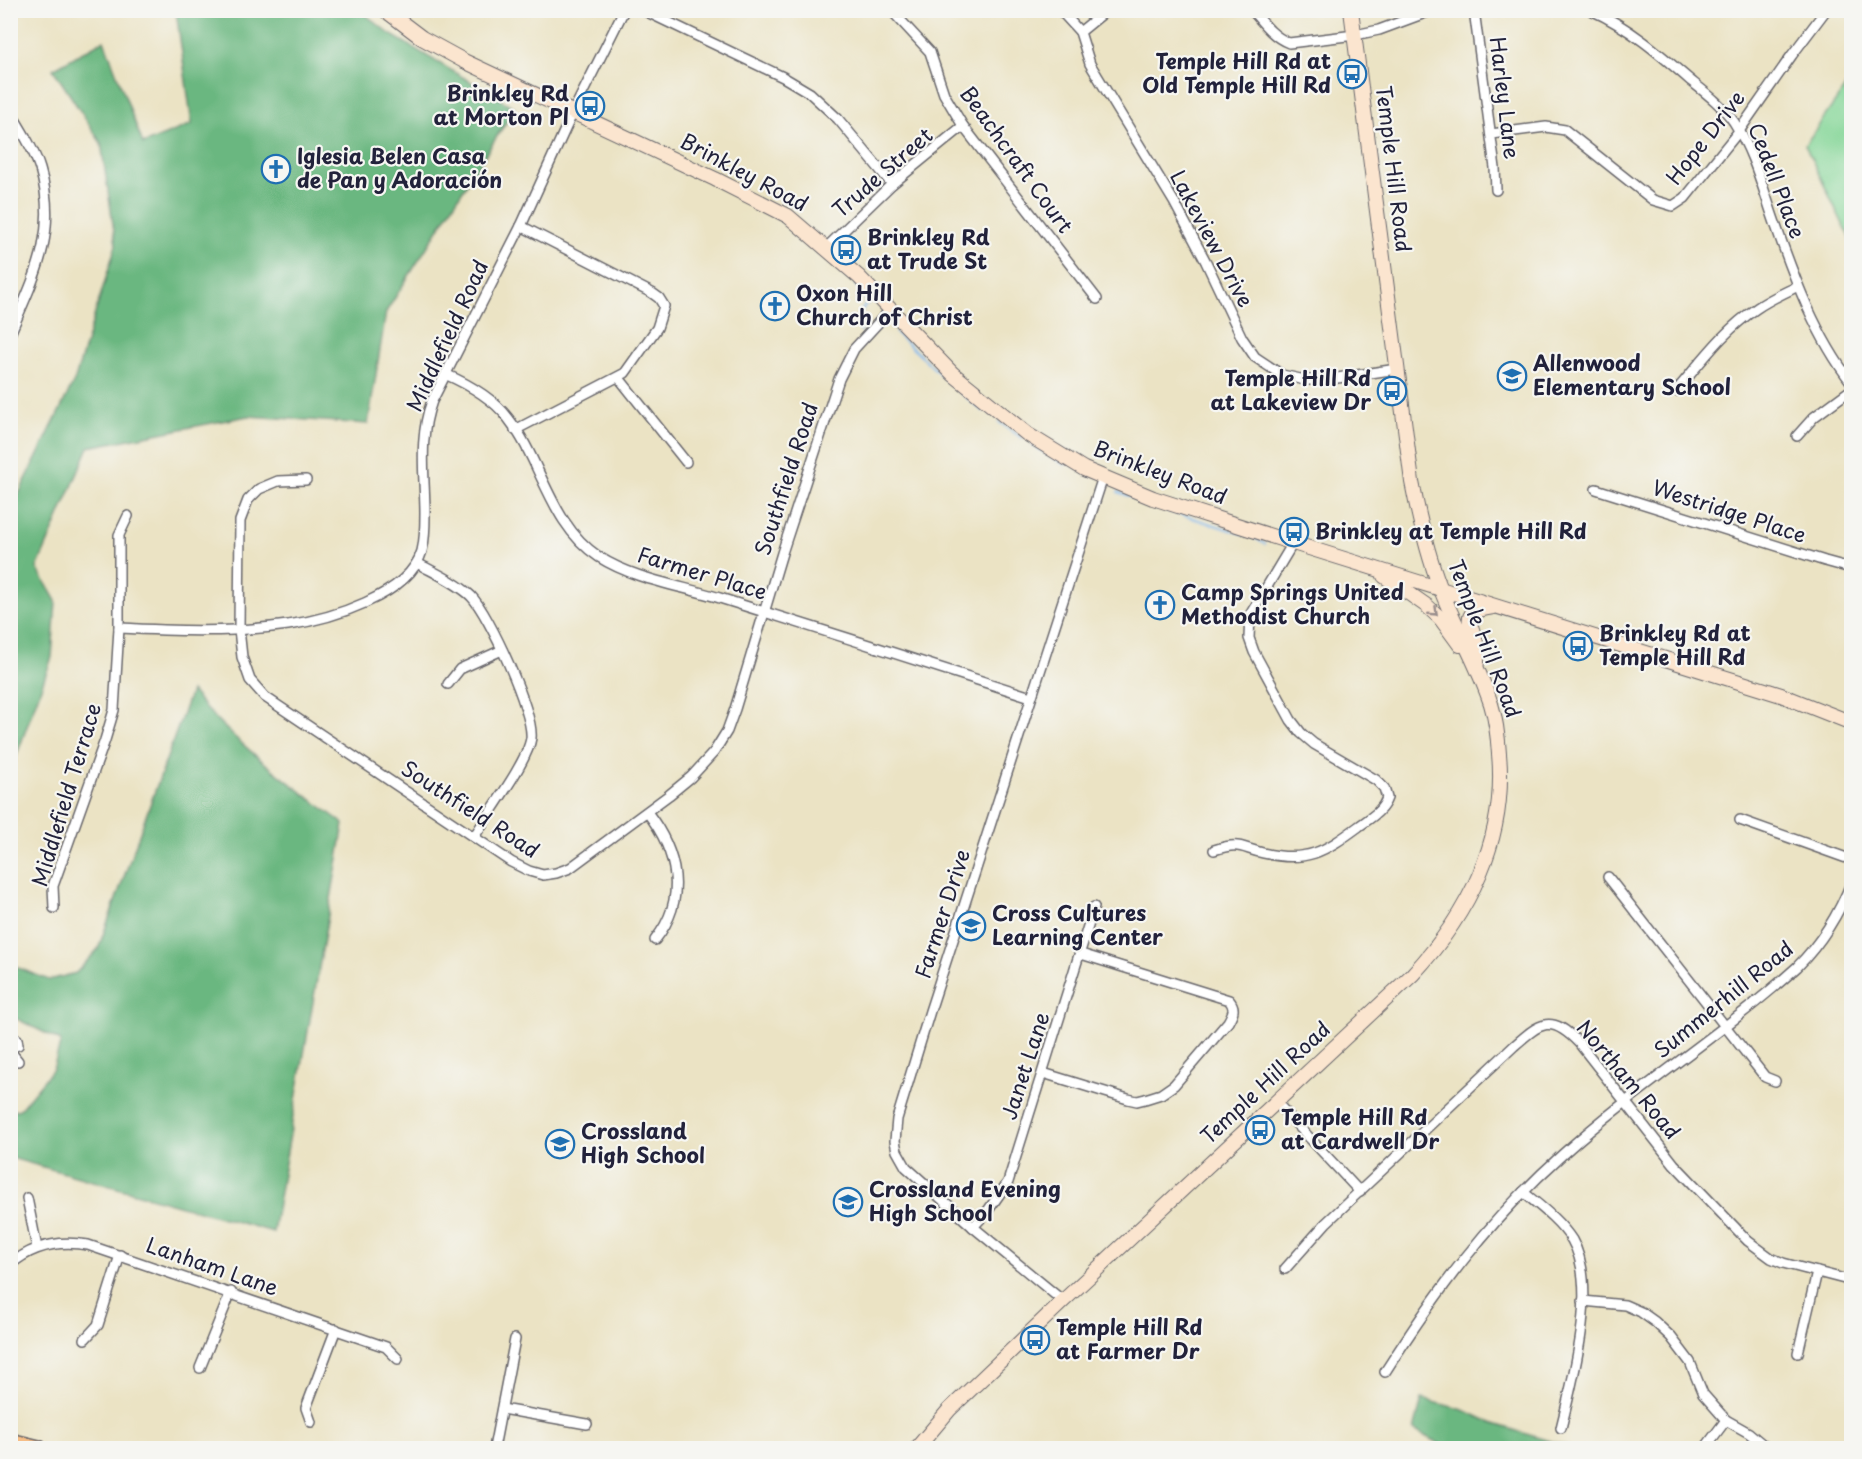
<svg xmlns="http://www.w3.org/2000/svg" width="1862" height="1459" font-family="'Playpen Sans',sans-serif">
<style>
.green{fill:#84d697;stroke:#537c69;stroke-width:1.5}
.forest{fill:#6bb780;stroke:#466c5e;stroke-width:1.5}
.lines{fill:none;stroke-linecap:round;stroke-linejoin:round}
.stream{stroke:#7ab5ec;stroke-width:2}
.minor-casing{stroke:#68666b;stroke-width:12}
.secondary-casing{stroke:#68666b;stroke-width:16}
.primary-casing{stroke:#68666b;stroke-width:18}
.minor{stroke:#fff;stroke-width:9}
.secondary{stroke:#fbe5cf;stroke-width:14}
.primary{stroke:#f6be87;stroke-width:15}
.oneway{stroke:#998d8c}
.labels{text-anchor:middle;stroke-width:4.5;stroke-linejoin:round;paint-order:stroke}
.poi-label{font-size:21px;font-weight:bold;fill:#22223b;stroke:#f6f6f2;text-anchor:start}
.street-label{font-size:21px;fill:#22223b;stroke:#f6f6f2}
</style>
<rect width="100%" height="100%" fill="#f6f6f2"/>
<filter id="ink" filterUnits="userSpaceOnUse"><feTurbulence type="fractalNoise" baseFrequency=".0167" numOctaves="2"/><feDisplacementMap in="SourceGraphic" scale="12" xChannelSelector="R" yChannelSelector="G"/><feConvolveMatrix kernelMatrix="1 2 1 2 8 2 1 2 1" color-interpolation-filters="sRGB"/></filter>
<filter id="wash" filterUnits="userSpaceOnUse"><feTurbulence type="fractalNoise" baseFrequency=".008" numOctaves="4" result="noise"/><feDisplacementMap in="SourceGraphic" scale="24" xChannelSelector="R" yChannelSelector="G"/><feGaussianBlur stdDeviation="1.35" result="paint"/><feColorMatrix in="noise" values="0 0 0 0 0 0 0 0 0 0 0 0 0 0 0 0 0 1.4 0 .05"/><feComposite in="paint" operator="in"/></filter>
<g filter="url(#wash)">
<rect width="100%" height="100%" fill="#ebe3c4"/>
<path class="green" d="M1851,79V241L1805,145Z"/>
<g class="forest">
<path d="M176,11H361L390,34L515,108L386,312L368,424L248,416L89,447L37,568L56,601L52,657L11,771V510L75,379L116,245L101,143L53,69L104,40L143,144L192,124Z"/>
<path d="M191,691C234,744 290,783 344,824L273,1232L11,1158V1111L20,1109L53,1069L61,1041L11,1016V965L49,980L76,973L98,949Z"/>
<path d="M1422,1399L1464,1410L1491,1423L1572,1448H1447L1414,1430Z"/>
</g>
<g class="lines">
<g class="stream">
<path d="M855,284L869,304"/>
<path d="M861,331C855,317 860,314 867,302"/>
<path d="M895,332L950,383"/>
<path d="M959,391L983,411"/>
<path d="M999,422L1022,438"/>
<path d="M1032,445L1065,465"/>
<path d="M1118,492L1167,510L1253,537L1265,544"/>
</g>
</g>
</g>
<g filter="url(#ink)">
<g class="lines">
<g class="minor-casing">
<g id="minor">
<path d="M643,10L783,77L810,93L838,119L892,184"/>
<path d="M891,10L930,52L944,94L963,126L1097,299"/>
<path d="M1060,10L1080,32L1090,64L1174,202L1206,262L1242,338L1255,357L1282,375L1305,380H1324L1397,369"/>
<path d="M1252,10C1263,23 1273,37 1289,43L1355,35L1379,30L1433,10"/>
<path d="M1474,10L1495,168L1496,190"/>
<path d="M1591,10C1629,27 1660,54 1691,81C1706,93 1723,106 1734,122C1754,153 1763,189 1775,223C1794,278 1816,337 1852,383"/>
<path d="M1080,32L1107,10"/>
<path d="M10,111C21,130 34,149 40,169C59,232 34,278 10,334"/>
<path d="M1491,134L1546,127L1565,130L1653,200L1673,206L1685,198L1739,131L1792,55L1826,10"/>
<path d="M827,247L892,184L963,126"/>
<path d="M445,374C468,384 492,397 508,418C542,461 550,525 599,557C635,580 683,586 723,599C826,631 928,664 1031,697"/>
<path d="M619,378L686,462"/>
<path d="M1676,391C1701,362 1725,329 1757,308C1770,299 1784,293 1798,286"/>
<path d="M515,430L625,373L657,328L664,306L659,298L652,293L521,226"/>
<path d="M1797,436L1814,417L1852,389"/>
<path d="M306,480L278,481L259,489L248,500L240,521L239,629L242,657L250,680L265,697L511,862L529,871L543,875L556,873L570,868L669,795L691,777L714,752L727,731L735,709L782,553L839,379L854,349L890,310"/>
<path d="M1596,489L1825,561L1847,567L1852,566"/>
<path d="M417,563C435,573 456,582 471,596C489,614 534,713 531,738C528,761 488,814 474,837"/>
<path d="M119,628C175,631 232,633 288,625C329,619 409,596 422,551C425,539 425,526 425,514C425,475 418,439 432,401L521,226L573,112L624,10"/>
<path d="M448,684L460,669L502,650"/>
<path d="M647,812C678,852 688,899 655,940"/>
<path d="M1740,820L1852,860"/>
<path d="M1214,850C1240,842 1239,847 1263,853C1307,863 1324,852 1358,827C1370,818 1382,812 1387,798L1384,788L1376,780L1314,744L1301,733L1291,720L1254,652L1249,638L1250,615L1293,543"/>
<path d="M1608,877L1765,1077L1775,1081"/>
<path d="M54,908L53,886L105,740L114,710L119,628V535L128,516"/>
<path d="M10,1035L17,1039L18,1045L10,1048"/>
<path d="M10,1051L18,1061"/>
<path d="M1043,1073L1128,1099L1137,1101L1145,1099L1161,1094L1174,1085L1228,1022C1233,1013 1236,1008 1229,1000L1081,954"/>
<path d="M1276,1102L1360,1192"/>
<path d="M1523,1192C1540,1206 1560,1221 1572,1240C1599,1287 1573,1378 1561,1428"/>
<path d="M27,1198L37,1248"/>
<path d="M973,1227L987,1212L1008,1182L1094,907"/>
<path d="M10,1265C33,1245 59,1240 88,1245L386,1347L398,1359"/>
<path d="M1285,1269L1326,1223L1514,1046C1541,1022 1551,1014 1579,1043L1674,1164L1748,1241L1771,1258L1783,1263L1852,1281"/>
<path d="M1063,1301L973,1227L906,1167L897,1151L895,1141L897,1119L930,1011L1103,477"/>
<path d="M1583,1301L1625,1305L1641,1312L1655,1322L1671,1337L1690,1362L1703,1394L1726,1420L1749,1433L1767,1448"/>
<path d="M85,1339L98,1325L120,1255"/>
<path d="M1798,1353L1817,1272"/>
<path d="M200,1368L231,1292"/>
<path d="M1385,1372C1438,1289 1489,1220 1563,1154C1637,1087 1723,1034 1797,967C1822,942 1839,914 1852,881"/>
<path d="M502,1409L587,1424"/>
<path d="M311,1422L306,1408L336,1329"/>
<path d="M494,1448L515,1339"/>
<path d="M1705,1448L1726,1420"/>
</g>
</g>
<g class="secondary-casing">
<g id="secondary">
<path d="M385,10L422,38L464,61L715,179L788,216L859,277L953,374L1027,434L1084,469L1153,498L1293,543L1781,695L1852,723"/>
<path d="M1384,576L1427,606L1441,619L1460,645"/>
<path d="M1477,663C1477,658 1478,652 1477,648C1474,623 1455,613 1493,607"/>
<path d="M917,1448L949,1410L1063,1301L1412,975C1469,914 1507,839 1499,754C1498,737 1496,720 1491,704C1478,664 1455,627 1440,587C1427,553 1419,518 1412,482L1351,10"/>
</g>
</g>
<g class="primary-casing">
<path id="primary" d="M10,1441L39,1448"/>
</g>
<use href="#minor" class="minor"/>
<use href="#secondary" class="secondary"/>
<use href="#primary" class="primary"/>
</g>
<defs><path id="oneway-chevron" d="M-2-3.5L2.5 0L-2 3.5" fill="none" stroke-width="1.6" stroke-linecap="round" stroke-linejoin="round" transform="scale(1.5)"/></defs>
<use class="oneway" href="#oneway-chevron" transform="translate(1434 612) rotate(43)"/>
</g>
<defs>
<g id="bus-ring" transform="scale(1.5)"><circle r="9.5" fill="#f6f6f2" stroke="#1f6fb2" stroke-width="1.5"/><path d="M-5-6H5V4H4V6H2V4H-2V6H-4V4H-5ZM-3.5-4V0h7V-4ZM-3.5 1.2v1.5H-2V1.2ZM2 1.2v1.5H3.5V1.2Z" fill="#1f6fb2"/></g>
<g id="church-ring" transform="scale(1.5)"><circle r="9.5" fill="#f6f6f2" stroke="#1f6fb2" stroke-width="1.5"/><path d="M-1.2-6h2.4v3.5h3.3v2.4h-3.3V6h-2.4V-.1h-3.3v-2.4h3.3Z" fill="#1f6fb2"/></g>
<g id="school-ring" transform="scale(1.5)"><circle r="9.5" fill="#f6f6f2" stroke="#1f6fb2" stroke-width="1.5"/><path d="M0-5L7-2L0 1L-7-2ZM-4 1L0 2.5L4 1V4Q0 6-4 4Z" fill="#1f6fb2"/></g>
</defs>
<g fill-rule="evenodd">
<use href="#bus-ring" x="1352" y="74"/>
<use href="#bus-ring" x="590" y="106"/>
<use href="#church-ring" x="276" y="169"/>
<use href="#bus-ring" x="846" y="250"/>
<use href="#church-ring" x="775" y="306"/>
<use href="#school-ring" x="1512" y="376"/>
<use href="#bus-ring" x="1392" y="391"/>
<use href="#bus-ring" x="1294" y="532"/>
<use href="#church-ring" x="1160" y="605"/>
<use href="#bus-ring" x="1578" y="646"/>
<use href="#school-ring" x="971" y="926"/>
<use href="#bus-ring" x="1260" y="1130"/>
<use href="#school-ring" x="560" y="1144"/>
<use href="#school-ring" x="848" y="1202"/>
<use href="#bus-ring" x="1035" y="1340"/>
</g>
<g class="labels">
<g class="poi-label">
<text x="1331" y="69" text-anchor="end">Temple Hill Rd at<tspan x="1331" dy="24">Old Temple Hill Rd</tspan></text>
<text x="569" y="101" text-anchor="end">Brinkley Rd<tspan x="569" dy="24">at Morton Pl</tspan></text>
<text x="297" y="164">Iglesia Belen Casa<tspan x="297" dy="24">de Pan y Adoración</tspan></text>
<text x="867" y="245">Brinkley Rd<tspan x="867" dy="24">at Trude St</tspan></text>
<text x="796" y="301">Oxon Hill<tspan x="796" dy="24">Church of Christ</tspan></text>
<text x="1533" y="371">Allenwood<tspan x="1533" dy="24">Elementary School</tspan></text>
<text x="1371" y="386" text-anchor="end">Temple Hill Rd<tspan x="1371" dy="24">at Lakeview Dr</tspan></text>
<text x="1315" y="539">Brinkley at Temple Hill Rd</text>
<text x="1181" y="600">Camp Springs United<tspan x="1181" dy="24">Methodist Church</tspan></text>
<text x="1599" y="641">Brinkley Rd at<tspan x="1599" dy="24">Temple Hill Rd</tspan></text>
<text x="992" y="921">Cross Cultures<tspan x="992" dy="24">Learning Center</tspan></text>
<text x="1281" y="1125">Temple Hill Rd<tspan x="1281" dy="24">at Cardwell Dr</tspan></text>
<text x="581" y="1139">Crossland<tspan x="581" dy="24">High School</tspan></text>
<text x="869" y="1197">Crossland Evening<tspan x="869" dy="24">High School</tspan></text>
<text x="1056" y="1335">Temple Hill Rd<tspan x="1056" dy="24">at Farmer Dr</tspan></text>
</g>
<g class="street-label">
<text transform="translate(1504 98) rotate(83)" y="7">Harley Lane</text>
<text transform="translate(1706 138) rotate(-52)" y="7">Hope Drive</text>
<text transform="translate(1016 160) rotate(54)" y="7">Beachcraft Court</text>
<text transform="translate(1393 169) rotate(83)" y="7">Temple Hill Road</text>
<text transform="translate(744 173) rotate(28)" y="7">Brinkley Road</text>
<text transform="translate(883 173) rotate(-41)" y="7">Trude Street</text>
<text transform="translate(1776 181) rotate(69)" y="7">Cedell Place</text>
<text transform="translate(1211 239) rotate(62)" y="7">Lakeview Drive</text>
<text transform="translate(448 336) rotate(-65)" y="7">Middlefield Road</text>
<text transform="translate(1160 473) rotate(21)" y="7">Brinkley Road</text>
<text transform="translate(787 479) rotate(-72)" y="7">Southfield Road</text>
<text transform="translate(1729 512) rotate(18)" y="7">Westridge Place</text>
<text transform="translate(702 574) rotate(17)" y="7">Farmer Place</text>
<text transform="translate(1484 639) rotate(69)" y="7">Temple Hill Road</text>
<text transform="translate(67 795) rotate(-73)" y="7">Middlefield Terrace</text>
<text transform="translate(470 810) rotate(33)" y="7">Southfield Road</text>
<text transform="translate(943 914) rotate(-72)" y="7">Farmer Drive</text>
<text transform="translate(1724 1000) rotate(-39)" y="7">Summerhill Road</text>
<text transform="translate(1026 1066) rotate(-72)" y="7">Janet Lane</text>
<text transform="translate(1628 1080) rotate(50)" y="7">Northam Road</text>
<text transform="translate(1266 1083) rotate(-43)" y="7">Temple Hill Road</text>
<text transform="translate(212 1267) rotate(19)" y="7">Lanham Lane</text>
</g>
</g>
<rect width="1862" height="1459" fill="none" stroke="#f6f6f2" stroke-width="36"/>
</svg>
